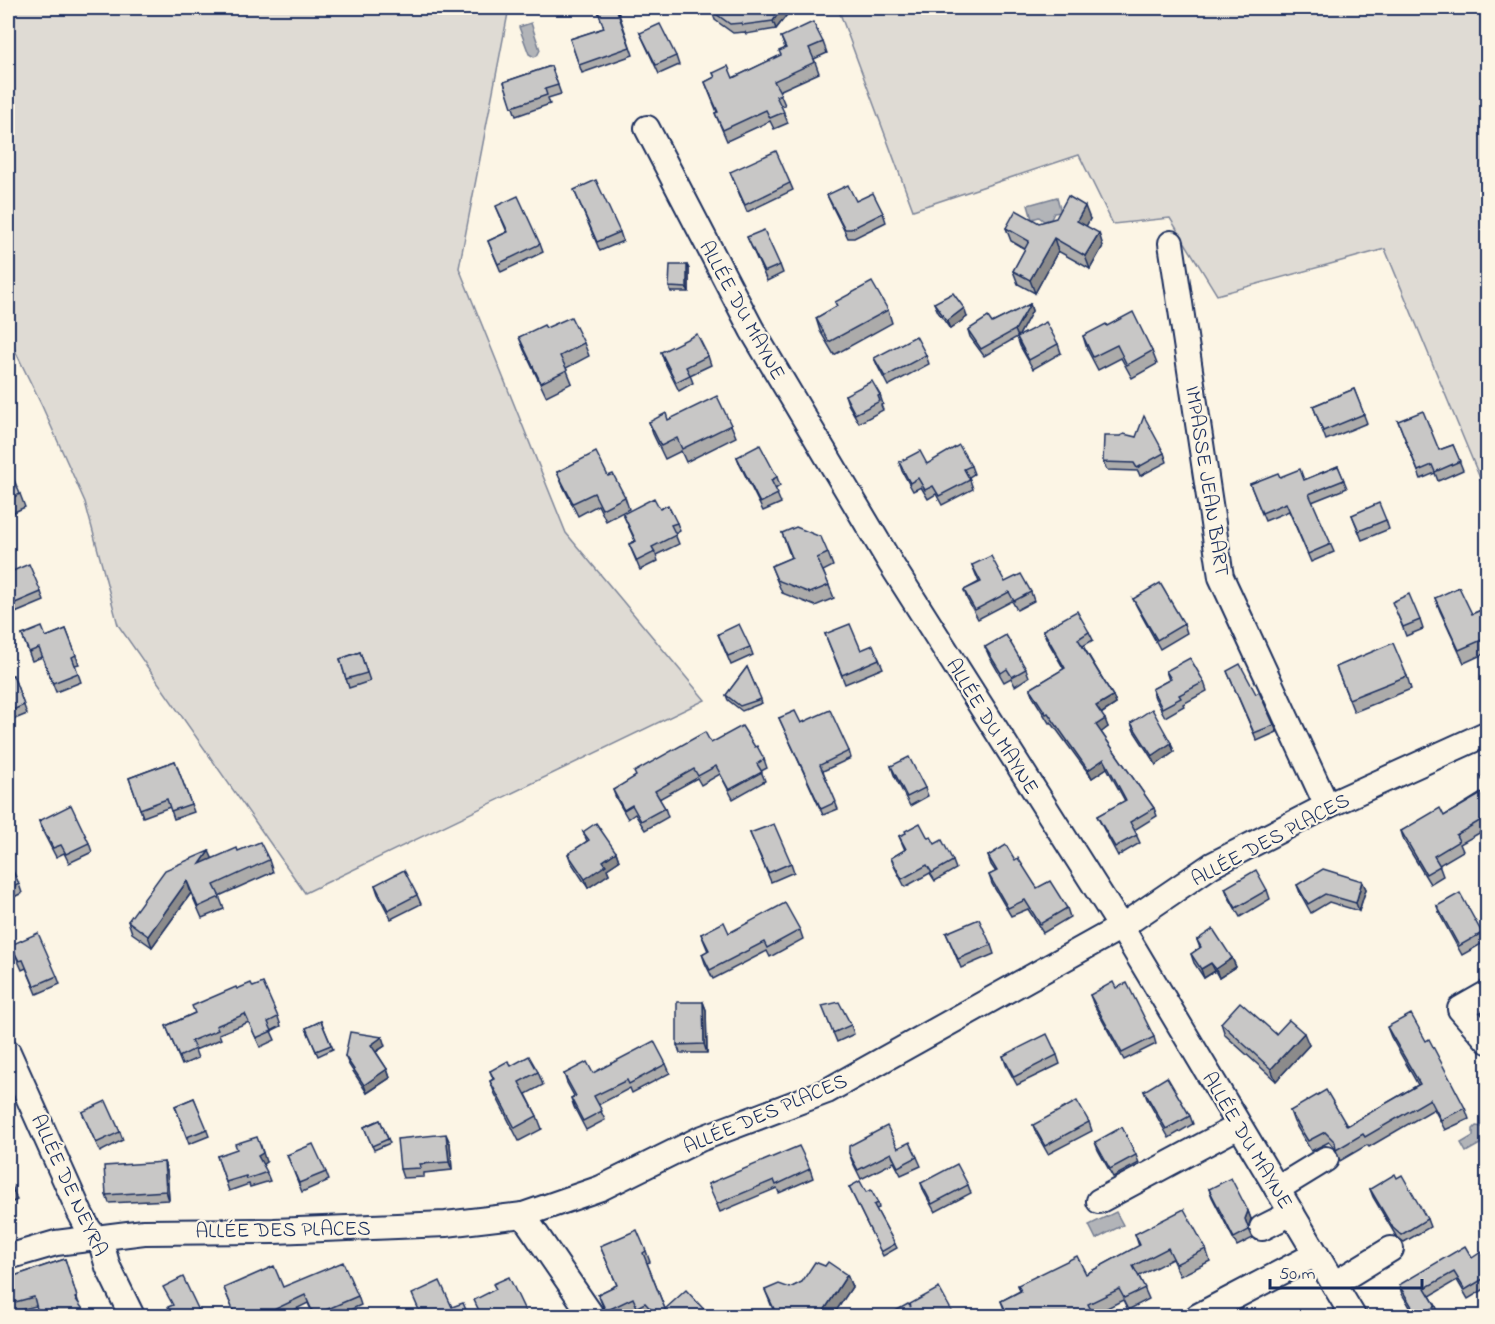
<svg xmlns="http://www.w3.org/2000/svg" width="1495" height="1324" font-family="'Indie Flower',sans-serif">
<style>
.green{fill:#dfdbd4;stroke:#7d8599;stroke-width:1.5}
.water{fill:#b2b4b8;stroke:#767f94;stroke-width:1.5}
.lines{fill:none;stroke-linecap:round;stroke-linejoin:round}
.minor-casing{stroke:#1b2f5e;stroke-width:28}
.minor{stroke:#fcf5e5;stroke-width:24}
.wall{fill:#acabaa;stroke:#1b2f5e;stroke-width:1.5}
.shaded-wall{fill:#8c8b8b;stroke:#1b2f5e;stroke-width:1.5}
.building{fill:#c8c7c6;stroke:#1b2f5e;stroke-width:1.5}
.labels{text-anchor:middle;stroke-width:4.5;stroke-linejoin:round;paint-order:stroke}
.street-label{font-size:21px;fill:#1b2f5e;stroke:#fcf5e5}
</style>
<rect width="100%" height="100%" fill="#fcf5e5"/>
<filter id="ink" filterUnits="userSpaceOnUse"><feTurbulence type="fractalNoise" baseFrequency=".0167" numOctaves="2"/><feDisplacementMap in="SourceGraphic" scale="12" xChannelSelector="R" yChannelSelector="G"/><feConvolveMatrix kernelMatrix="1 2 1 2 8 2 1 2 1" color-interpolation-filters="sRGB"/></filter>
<g filter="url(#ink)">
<g class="green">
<path d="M8,8H509L459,268L566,533L705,700L305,893L118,625L85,502L42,406L8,336Z"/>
<path d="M838,8H1487V495L1385,249L1217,295L1170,218L1113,224L1079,155L913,210Z"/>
</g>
<g class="water">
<path d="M531,23L540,50L537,56L534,57L529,54L519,27Z"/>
<path d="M1057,197L1061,212L1054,213L1051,219L1044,221L1039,217L1032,219L1028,205Z"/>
<path d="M1476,1126L1483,1127L1487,1135V1140L1466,1152L1461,1143L1473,1136V1129Z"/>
<path d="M1116,1212L1123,1225L1096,1239L1089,1225Z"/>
</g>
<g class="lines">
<g class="minor-casing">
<g id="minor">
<path d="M647,128L752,330L891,564L1121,927L1353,1316"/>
<path d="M1171,243L1221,577L1327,806"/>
<path d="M1488,993L1460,1009L1488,1041"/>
<path d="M8,1052L80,1213L88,1228L102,1246L108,1267L132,1316"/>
<path d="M1277,1189L1326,1159"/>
<path d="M1099,1201L1239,1126"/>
<path d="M523,1215L592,1316"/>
<path d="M1262,1228L1292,1213"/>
<path d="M8,1257L56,1243L144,1232L274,1231L446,1224L523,1215L601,1188L700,1139L827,1091L1121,927L1212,865L1327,806L1488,733"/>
<path d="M1334,1284L1391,1249"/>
<path d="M1198,1316L1316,1254"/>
</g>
</g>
<use href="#minor" class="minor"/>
</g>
<g class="wall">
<path d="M597,8H628L618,11L633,55L582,73L570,39L604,28Z"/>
<path d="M714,8H792L776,29L746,34L745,32L733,33L715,20L712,11Z"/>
<path d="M640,33L676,56L679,65L659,74Z"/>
<path d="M781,37L823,42L827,53L814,59L819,73L779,91L785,105L781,106L788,123L774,129L770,121L727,141L715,113L717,112L705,82L715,77L713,73L733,78L781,55L785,48Z"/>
<path d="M551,66L561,94L548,98L550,104L516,116L504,82Z"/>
<path d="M730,172L790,183L793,190L747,212Z"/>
<path d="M574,190L620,232L623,241L600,251Z"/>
<path d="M827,195L883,213L886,222L854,238H848L831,204Z"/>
<path d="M496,206L540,244L543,252L501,272L488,241L507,232Z"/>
<path d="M1090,219L1086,226L1103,246L1090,269L1058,251L1035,293L1018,284L1013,271L1025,249L1011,241L1006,228L1039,223Z"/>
<path d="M747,237L780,265L783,273L767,281Z"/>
<path d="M687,265L689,269V292H671L669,287Z"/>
<path d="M835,302L888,310L892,323L834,355L820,331L816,318L837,306Z"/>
<path d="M934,303L967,317L950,329L938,312Z"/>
<path d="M1030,304L1032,311L1018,337L1058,344L1061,353L1033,369L1020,346L1017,337L984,356L970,337L968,330L992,323Z"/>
<path d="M1107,326L1152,351L1157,364L1132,378L1121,358L1098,370L1087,349L1083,336Z"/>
<path d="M546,328L584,343L589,356L566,368L572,383L546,396L524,350L519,337Z"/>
<path d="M661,352L708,356L711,365L690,375L693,383L679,391L664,361Z"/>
<path d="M926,355L929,364L888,386L878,367L874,358Z"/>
<path d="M1354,389L1367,423L1326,440L1313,406Z"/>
<path d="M845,395H880L883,404L881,405L883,410L859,423L848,404Z"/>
<path d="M668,420L731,425L736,437L686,462L681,451L665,459L653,434L649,422Z"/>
<path d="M1398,421L1439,450L1453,445L1463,470L1438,481L1435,473L1421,479Z"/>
<path d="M1164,453L1167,462L1140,476L1138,471L1107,470L1103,462Z"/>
<path d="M737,457L777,477L780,486L775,489L781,503L763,511L740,465Z"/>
<path d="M899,462L971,466L974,474L969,477L973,489L942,505L936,494L928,499L921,487L913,491L902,471Z"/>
<path d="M1338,466L1347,488L1312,502L1334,552L1311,562L1289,511L1265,521L1250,484L1280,477L1304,480Z"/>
<path d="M557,472L608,476L625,497L629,509L606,521L598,505L578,516L562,484Z"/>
<path d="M8,475L20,494L25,507L8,515Z"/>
<path d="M660,509L677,523L680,531L675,534L679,544L656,555L658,561L640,570L629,544L635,541L623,514Z"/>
<path d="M1352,515L1386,520L1389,529L1362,540Z"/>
<path d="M782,533L828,553L833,566L823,571L834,598L815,606L782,593L771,566L791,558Z"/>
<path d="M972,565L1005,582L1031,592L1034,601L1017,610L1012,601L978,619L967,599L964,590L979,582Z"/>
<path d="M8,573L41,592L44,601L8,616Z"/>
<path d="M1435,598L1472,614L1488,607V652L1464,663L1440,611Z"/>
<path d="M1133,599L1184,624L1187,633L1160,649L1137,607Z"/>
<path d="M1396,610L1420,620L1423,629L1406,636Z"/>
<path d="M66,629L79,664L75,665L81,682L56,692L42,657L32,661L22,635L46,637Z"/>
<path d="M1043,630L1089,632L1093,640L1083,646L1113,696L1116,704L1101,714L1108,727L1101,732L1154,808L1157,816L1134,830L1140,843L1118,856L1101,824L1097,816L1125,801L1107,768L1092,778L1051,722L1049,723L1033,697L1030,689L1064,669L1046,638Z"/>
<path d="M718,634L750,647L753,655L731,665Z"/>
<path d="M825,634L879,659L883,668L845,684Z"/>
<path d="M985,647L1026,669L1029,677L1015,686L1011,678L1004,682L989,656Z"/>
<path d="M360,652L370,681L349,688L340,659Z"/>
<path d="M747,667L762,703L742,711L728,700L726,695Z"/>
<path d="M1336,667L1407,676L1411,689L1354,712Z"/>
<path d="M1166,671L1204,682L1207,691L1183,704L1184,706L1165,717L1155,698L1152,689L1169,680Z"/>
<path d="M1227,671L1274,725L1277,732L1257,741Z"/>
<path d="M13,675L27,714L10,721L8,714V677Z"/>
<path d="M779,718L801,723L849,751L851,758L823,771L838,809L823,815Z"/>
<path d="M1131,723L1171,743L1174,752L1156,765L1134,731Z"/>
<path d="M711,743L755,747L764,759L767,768L761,771L765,781L733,799L720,774L701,785L697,778L659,799L665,808L668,817L645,830L635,814L628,819L616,798L613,790Z"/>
<path d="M175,761L194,812L174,819L170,807L143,817L129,778Z"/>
<path d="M891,766L925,788L928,796L910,806L894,775Z"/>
<path d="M1488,773V828L1460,844L1463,851L1439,865L1443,876L1430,884L1404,841L1401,831L1444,816L1486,790L1481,777Z"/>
<path d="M39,821L89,843L92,852L69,863L64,853L56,857L42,830Z"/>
<path d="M583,832L616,852L619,861L607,869L609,874L588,888L571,862L568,854L587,841Z"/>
<path d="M750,833L791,863L794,872L771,882Z"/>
<path d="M899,836L928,838L953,861L956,869L935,881L930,873L905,887L894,866L891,858L905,850Z"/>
<path d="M238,851L269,860L273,872L219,896L224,909L202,918L191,893L152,947L132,933L128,921L212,859Z"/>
<path d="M988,856L1015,860L1037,888L1067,908L1070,917L1043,933L1028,909L1011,916L992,884L989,875L996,872L991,865Z"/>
<path d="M8,861L19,884L22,893L8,900Z"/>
<path d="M1362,881L1366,889L1359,911L1329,902L1311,913L1300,893L1297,885Z"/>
<path d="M375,885L417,895L421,904L391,919L378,894Z"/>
<path d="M1225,888L1267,890L1270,899L1240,917L1228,896Z"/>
<path d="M1437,906L1482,933L1485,942L1462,955L1440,915Z"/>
<path d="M800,930L803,939L770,957L767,951L713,979L705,963L702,954L708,951L701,934Z"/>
<path d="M946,933L991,945L994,954L961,968Z"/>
<path d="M1197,940L1232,958L1236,967L1219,978L1215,971L1204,978L1194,963L1191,954L1200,948Z"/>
<path d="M11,945L57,976L60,984L37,994L26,968L22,970Z"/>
<path d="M253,987L278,1017L281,1026L271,1031L275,1040L260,1047L249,1022L219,1034L221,1039L195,1050L198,1058L182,1065L166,1026L195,1013L237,989Z"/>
<path d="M1116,988L1154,1037L1156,1044L1124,1060L1093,1003L1090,995Z"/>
<path d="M703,1002L706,1010L707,1053H680L677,1045Z"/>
<path d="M826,1015L851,1025L854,1034L837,1042Z"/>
<path d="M321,1021L333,1049L318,1056L306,1028Z"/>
<path d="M1221,1023L1276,1034L1309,1045L1276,1081L1225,1035Z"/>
<path d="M1387,1027L1465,1108L1469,1119L1445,1130L1434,1109L1369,1147L1367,1145L1340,1161L1336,1150L1329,1142L1311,1151L1294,1122L1290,1111L1347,1126L1418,1085L1391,1037Z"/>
<path d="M385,1046L376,1052L387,1069L390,1078L367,1093L349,1065L345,1056Z"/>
<path d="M1057,1055L1060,1064L1017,1085L1006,1065L1003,1056Z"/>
<path d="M666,1064L670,1073L632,1093L630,1088L598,1105L605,1120L586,1130L574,1107L571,1098L574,1096L567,1083L564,1074L593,1073Z"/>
<path d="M511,1066L538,1072L543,1085L526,1094L537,1116L542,1129L519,1141L495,1094L490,1081L493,1079L490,1071Z"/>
<path d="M1144,1091L1190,1116L1193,1124L1169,1138L1147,1099Z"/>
<path d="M194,1098L209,1136L189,1144L175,1106Z"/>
<path d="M82,1112L120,1132L123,1140L100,1152Z"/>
<path d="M380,1120L390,1143L374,1150L364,1127Z"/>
<path d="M1089,1122L1092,1131L1048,1154L1036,1133L1033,1125Z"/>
<path d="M1095,1142L1136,1155L1139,1163L1113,1177L1098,1150Z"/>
<path d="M450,1143L452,1170L424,1173V1177L403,1178L400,1169Z"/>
<path d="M898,1148L917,1157L921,1166L901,1175L894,1162L861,1179L852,1161L849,1153Z"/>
<path d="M287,1155L326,1172L329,1180L302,1192Z"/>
<path d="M217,1156L266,1162L263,1164L270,1181L250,1187L249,1184L229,1191Z"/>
<path d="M164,1162L167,1171L169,1200L109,1203L106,1195Z"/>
<path d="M810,1169L813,1178L779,1193L777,1188L720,1212L708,1184Z"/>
<path d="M8,1177L17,1200L8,1204Z"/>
<path d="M921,1183L968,1185L971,1193L935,1212L924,1192Z"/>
<path d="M849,1187L866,1192L878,1203L879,1208L876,1209L897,1248L883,1256Z"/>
<path d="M1209,1189L1248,1211L1251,1219L1248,1227L1253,1238L1237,1246L1212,1197Z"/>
<path d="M1370,1189L1427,1219L1430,1227L1404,1242L1396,1236L1373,1197Z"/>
<path d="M1135,1234L1206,1249L1210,1261L1180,1276L1172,1259L1139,1276L1149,1299L1128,1310L1123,1300L1093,1315V1317H1007L1001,1301L1020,1291L1018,1285L1086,1274L1139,1246Z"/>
<path d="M600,1246L646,1251L650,1262L647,1263L665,1309L710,1317H652L649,1314L641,1317L637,1308L619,1317H607L598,1294L617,1285Z"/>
<path d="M1472,1258L1488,1263V1287L1468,1299L1457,1280L1430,1296L1436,1306L1439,1314L1436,1317H1416L1402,1294L1399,1285Z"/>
<path d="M65,1259L79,1304L36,1306L8,1313V1278Z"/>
<path d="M825,1266L847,1275L852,1287L832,1317H776L765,1290L790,1288L802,1282Z"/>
<path d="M224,1288L358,1296L361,1305L334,1317H314L308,1303L280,1317H236Z"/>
</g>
<g class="shaded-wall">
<path d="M782,8H792L776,29L773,21Z"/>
<path d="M1085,206L1090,219L1082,234L1077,221Z"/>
<path d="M1099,233L1103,246L1090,269L1085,256Z"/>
<path d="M1054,238L1058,251L1035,293L1030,280Z"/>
<path d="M687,265L689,269V292L687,288Z"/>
<path d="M1030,304L1032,311L1018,337L1015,330Z"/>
<path d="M964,308L967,317L950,329L947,321Z"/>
<path d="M1113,696L1116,704L1099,715L1096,706Z"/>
<path d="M1105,719L1108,727L1099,734L1096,725Z"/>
<path d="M1171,743L1174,752L1156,765L1152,756Z"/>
<path d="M1104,759L1107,768L1092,778L1088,770Z"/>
<path d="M209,851L214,862L200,864Z"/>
<path d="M616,852L619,861L607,869L609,874L588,888L585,879L603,861Z"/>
<path d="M187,881L191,893L152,947L148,936Z"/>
<path d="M1362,881L1366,889L1359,911L1356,903Z"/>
<path d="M1232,958L1236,967L1219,978L1216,969Z"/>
<path d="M1211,963L1215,971L1204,978L1201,969Z"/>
<path d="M703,1002L706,1010L707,1053L704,1044Z"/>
<path d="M1304,1033L1309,1045L1276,1081L1271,1069Z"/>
<path d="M382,1037L385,1046L374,1053L371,1045Z"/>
<path d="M387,1069L390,1078L367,1093L364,1085Z"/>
<path d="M446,1134L450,1143L452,1170L449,1162Z"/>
<path d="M261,1146L266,1162L262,1165L258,1156Z"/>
<path d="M164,1162L167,1171L169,1200L166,1191Z"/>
<path d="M1248,1211L1251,1219L1248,1228L1245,1219Z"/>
<path d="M847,1275L852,1287L832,1317H820Z"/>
</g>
<g class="building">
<path d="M597,8H616L630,47L579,65L570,39L604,28Z"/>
<path d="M714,8H782L773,21L743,25L742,23L730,24L712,11Z"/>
<path d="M813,22L823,42L809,48L815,62L774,81L781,94L776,96L784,112L770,118L766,110L723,130L715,113L718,112L705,82L715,77L713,73L728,66L733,78L781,55L779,51L786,48L781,37Z"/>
<path d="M660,24L676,56L656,65L640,33Z"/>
<path d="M551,66L558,85L545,89L547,95L512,107L504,82Z"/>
<path d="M776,151L790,183L745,205L730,172Z"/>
<path d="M596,180L620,232L597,242L574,190Z"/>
<path d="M848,185L856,201L873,193L883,213L851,229H845L827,195Z"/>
<path d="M518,196L540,244L498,264L488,241L508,232L496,206Z"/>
<path d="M1068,196L1085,206L1077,221L1099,233L1085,256L1054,238L1030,280L1013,271L1029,241L1006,228L1016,210L1039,223L1056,218Z"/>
<path d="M764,230L780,265L764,272L747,237Z"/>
<path d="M670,265H687V288L669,287Z"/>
<path d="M872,282L888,310L829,342L816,318L837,306L835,302Z"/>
<path d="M953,293L964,308L947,321L934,303Z"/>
<path d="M1030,304L1015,330L981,349L968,330L988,317L992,323Z"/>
<path d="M1133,312L1152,351L1127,365L1117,345L1093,357L1083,336L1106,324L1107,326Z"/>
<path d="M571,317L584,343L560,356L567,370L541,383L519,337L544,325L546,328Z"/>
<path d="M1046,322L1058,344L1029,360L1017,337Z"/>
<path d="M697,334L708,356L686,367L690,375L676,382L661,352Z"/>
<path d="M916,336L926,355L885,377L874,358Z"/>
<path d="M872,381L880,395L878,396L880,401L855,414L845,395Z"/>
<path d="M1354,389L1364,414L1323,431L1313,406Z"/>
<path d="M717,396L731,425L682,449L677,438L661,446L649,422L666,413L668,420Z"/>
<path d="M1423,411L1439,450L1453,445L1460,461L1435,472L1432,465L1418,471L1398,421Z"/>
<path d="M1144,416L1164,453L1137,468L1134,463L1103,462L1104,436H1120L1124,434L1136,437Z"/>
<path d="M760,445L777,477L771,480L778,494L760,503L737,457Z"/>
<path d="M959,445L971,466L964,469L970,480L939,496L933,486L925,490L918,478L910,483L899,462L920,451L927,464Z"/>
<path d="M596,452L608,476L613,474L625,497L602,509L594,493L573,503L557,472Z"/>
<path d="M1338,466L1344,480L1309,494L1331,544L1308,554L1286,503L1262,513L1250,484L1278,473L1280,477L1300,469L1304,480Z"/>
<path d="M11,473L20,494L8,500V475Z"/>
<path d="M654,498L660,509L668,505L677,523L671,525L676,535L652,547L655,552L637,561L629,544L636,541L623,514Z"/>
<path d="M1379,503L1386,520L1359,531L1352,515Z"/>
<path d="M796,527L821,537L828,553L817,558L829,585L810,593L777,580L771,566L792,557L782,533Z"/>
<path d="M991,556L1005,582L1021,574L1031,592L1014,601L1009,592L975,610L964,590L981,582L972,565Z"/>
<path d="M29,564L41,592L8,606V573Z"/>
<path d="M1160,583L1184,624L1157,640L1133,599Z"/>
<path d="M1459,587L1472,614L1488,607V646L1484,639L1459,650L1435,598Z"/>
<path d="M1409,594L1420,620L1403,627L1392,602Z"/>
<path d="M1077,611L1089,632L1078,639L1113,696L1096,706L1105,719L1096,725L1154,808L1130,822L1137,835L1115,847L1097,816L1126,800L1104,759L1088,770L1048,713L1046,714L1030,689L1065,668L1043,630Z"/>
<path d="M739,624L750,647L728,656L718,634Z"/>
<path d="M850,624L861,650L873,645L879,659L842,675L825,634Z"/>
<path d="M42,627L46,637L66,629L76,655L72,657L78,673L53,683L39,648L29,652L22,635Z"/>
<path d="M1006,635L1026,669L1012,677L1007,669L1001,673L985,647Z"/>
<path d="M1393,643L1407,676L1349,699L1336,667Z"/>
<path d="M360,652L367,673L346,679L340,659Z"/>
<path d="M1190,658L1204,682L1179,695L1181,698L1162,708L1152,689L1171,679L1166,671Z"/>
<path d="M1240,664L1256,694L1259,692L1274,725L1254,733L1227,671Z"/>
<path d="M747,667L761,699L740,706L726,695Z"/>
<path d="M13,675L24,705L8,712V677Z"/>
<path d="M1152,709L1171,743L1152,756L1131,723Z"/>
<path d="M830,710L849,751L820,765L836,802L821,809L779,718L795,711L801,723Z"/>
<path d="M742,726L755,747L757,746L764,759L757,764L762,772L729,790L716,766L698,776L694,769L655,791L665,808L641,821L632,805L624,810L613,790L636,776L634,772L705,732L711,743Z"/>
<path d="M909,757L925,788L907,797L891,766Z"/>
<path d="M175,761L191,804L171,811L167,799L140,809L129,778Z"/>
<path d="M1488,773V789L1481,777Z"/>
<path d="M1488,790V816L1456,835L1459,841L1434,856L1440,866L1426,874L1401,831L1440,808L1444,816Z"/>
<path d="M71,805L89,843L66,854L61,845L53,848L39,821Z"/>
<path d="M596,823L616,852L603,861L606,865L585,879L568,854L589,840L583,832Z"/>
<path d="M920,823L928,838L931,837L935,844L942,840L953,861L932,873L927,865L902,879L891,858L906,849L899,836L906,833L905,831Z"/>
<path d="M774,824L791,863L768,873L750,833Z"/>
<path d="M260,842L269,860L214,885L220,897L198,907L187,881L148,936L128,921L165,870L209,851L200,864L237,848L238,851Z"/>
<path d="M1006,845L1015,860L1018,858L1037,888L1050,881L1067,908L1040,924L1025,900L1008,908L989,875L997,871L988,856Z"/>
<path d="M8,861L19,884L8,890Z"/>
<path d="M1323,869L1362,881L1356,903L1325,894L1308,904L1297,885Z"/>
<path d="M404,870L417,895L388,910L375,885Z"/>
<path d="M1256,870L1267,890L1236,908L1225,888Z"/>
<path d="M1460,893L1482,933L1459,946L1437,906Z"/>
<path d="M785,903L800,930L767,948L764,942L710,970L702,954L709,950L701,934L724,922L729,933Z"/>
<path d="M979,919L991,945L958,959L946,933Z"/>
<path d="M1213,929L1232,958L1216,969L1211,963L1201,969L1191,954L1201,947L1197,940Z"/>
<path d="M38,933L57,976L34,986L23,960L19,961L11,945Z"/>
<path d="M1113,982L1116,988L1127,983L1154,1037L1122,1053L1090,995Z"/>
<path d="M251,983L253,987L263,983L278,1017L268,1022L272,1031L256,1038L245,1014L216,1026L218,1030L191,1041L195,1049L179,1057L166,1026L195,1013L192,1006L236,987L237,989Z"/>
<path d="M677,1002H703L704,1044L677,1045Z"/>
<path d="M839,1002L851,1025L833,1033L822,1006Z"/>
<path d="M1240,1002L1276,1034L1289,1020L1304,1033L1271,1069L1221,1023Z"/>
<path d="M1411,1014L1426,1041L1429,1039L1465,1108L1441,1120L1430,1099L1365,1137L1363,1134L1336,1150L1335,1142L1325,1132L1308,1141L1290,1111L1326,1090L1347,1126L1420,1084L1387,1027Z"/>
<path d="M321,1021L331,1045L316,1051L306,1028Z"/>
<path d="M350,1032L382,1037L371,1045L387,1069L364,1085L345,1056Z"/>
<path d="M1047,1034L1057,1055L1014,1077L1003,1056Z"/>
<path d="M654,1041L666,1064L629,1084L627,1080L594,1096L602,1111L583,1121L571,1098L576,1096L564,1074L587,1062L593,1073Z"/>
<path d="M529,1056L538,1072L519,1082L537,1116L515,1128L490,1081L494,1079L490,1071L508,1061L511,1066Z"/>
<path d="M1167,1077L1190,1116L1166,1129L1144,1091Z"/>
<path d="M194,1098L207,1129L187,1137L175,1106Z"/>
<path d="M106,1101L120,1132L96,1143L82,1112Z"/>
<path d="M1077,1101L1089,1122L1045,1146L1033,1125Z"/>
<path d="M380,1120L388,1139L372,1146L364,1127Z"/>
<path d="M887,1126L898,1148L910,1142L917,1157L898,1167L891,1153L858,1170L849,1153V1146Z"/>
<path d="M1122,1127L1136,1155L1110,1169L1095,1142Z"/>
<path d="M446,1134L449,1162L420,1164L421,1168L400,1169L397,1139Z"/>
<path d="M257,1137L263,1153L258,1156L267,1172L247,1179L246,1176L226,1182L217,1156L237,1149L235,1144Z"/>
<path d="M1488,1138V1151L1482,1141Z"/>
<path d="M313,1144L326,1172L299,1183L287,1155Z"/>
<path d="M799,1146L810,1169L776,1185L774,1180L717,1204L708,1184Z"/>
<path d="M164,1162L166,1191L106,1195L104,1166Z"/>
<path d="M957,1164L968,1185L932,1204L921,1183Z"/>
<path d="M1395,1174L1397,1178L1402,1175L1427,1219L1401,1235L1393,1228L1370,1189Z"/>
<path d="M8,1177L14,1191L8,1194Z"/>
<path d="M1231,1178L1248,1211L1245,1219L1249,1230L1234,1238L1209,1189Z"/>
<path d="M860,1181L866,1192L871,1190L878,1203L874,1205L895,1244L881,1252L849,1187Z"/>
<path d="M1184,1209L1206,1249L1176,1264L1168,1248L1133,1266L1145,1288L1124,1298L1119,1289L1088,1304L1092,1312L1082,1317H1009L1001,1301L1021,1291L1018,1285L1077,1256L1086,1274L1140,1245L1135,1234Z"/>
<path d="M637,1230L646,1251L643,1253L665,1309L686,1290L710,1316L658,1317L645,1303L637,1307L633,1298L606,1311L598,1294L617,1285L600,1246Z"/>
<path d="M1465,1246L1472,1258L1481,1252L1488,1263V1276L1465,1290L1454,1272L1425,1288L1436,1306L1418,1317L1399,1285Z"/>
<path d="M65,1259L77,1297L75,1298L85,1312L86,1317H39L34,1297L8,1304V1278Z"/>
<path d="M343,1262L358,1296L314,1315L305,1295L259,1317H236L224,1288L274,1266L283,1287Z"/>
<path d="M815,1262L825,1266L828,1262L847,1275L820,1317H778L765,1290L779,1284L790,1288L802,1282Z"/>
<path d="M183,1277L202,1317H173L168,1307L173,1305L163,1287Z"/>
<path d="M509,1277L528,1317H482L474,1300L496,1289L493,1284Z"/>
<path d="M440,1281L452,1307L463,1303L469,1317H422L412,1294Z"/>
<path d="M939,1288L955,1317H891L890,1314L908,1304L911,1307L910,1304Z"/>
</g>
</g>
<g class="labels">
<g class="street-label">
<text transform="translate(743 310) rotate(61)" y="7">ALLÉE DU MAYNE</text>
<text transform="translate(1208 481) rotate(81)" y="7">IMPASSE JEAN BART</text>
<text transform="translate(993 726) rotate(58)" y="7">ALLÉE DU MAYNE</text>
<text transform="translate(1270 839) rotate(-28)" y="7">ALLÉE DES PLACES</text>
<text transform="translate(765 1113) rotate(-23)" y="7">ALLÉE DES PLACES</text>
<text transform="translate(1248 1140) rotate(59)" y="7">ALLÉE DU MAYNE</text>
<text transform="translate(70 1185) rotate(65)" y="7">ALLÉE DE NEYRA</text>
<text transform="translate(283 1229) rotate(-1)" y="7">ALLÉE DES PLACES</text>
</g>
</g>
<rect width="1495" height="1324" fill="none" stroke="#fcf5e5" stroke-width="30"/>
<rect x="15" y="15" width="1465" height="1294" fill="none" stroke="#1b2f5e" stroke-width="2" filter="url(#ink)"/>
<path d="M1270 1279v9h152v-9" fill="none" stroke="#1b2f5e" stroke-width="3"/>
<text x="1279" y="1279" font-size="18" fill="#1b2f5e" stroke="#fcf5e5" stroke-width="4.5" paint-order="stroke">50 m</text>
</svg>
